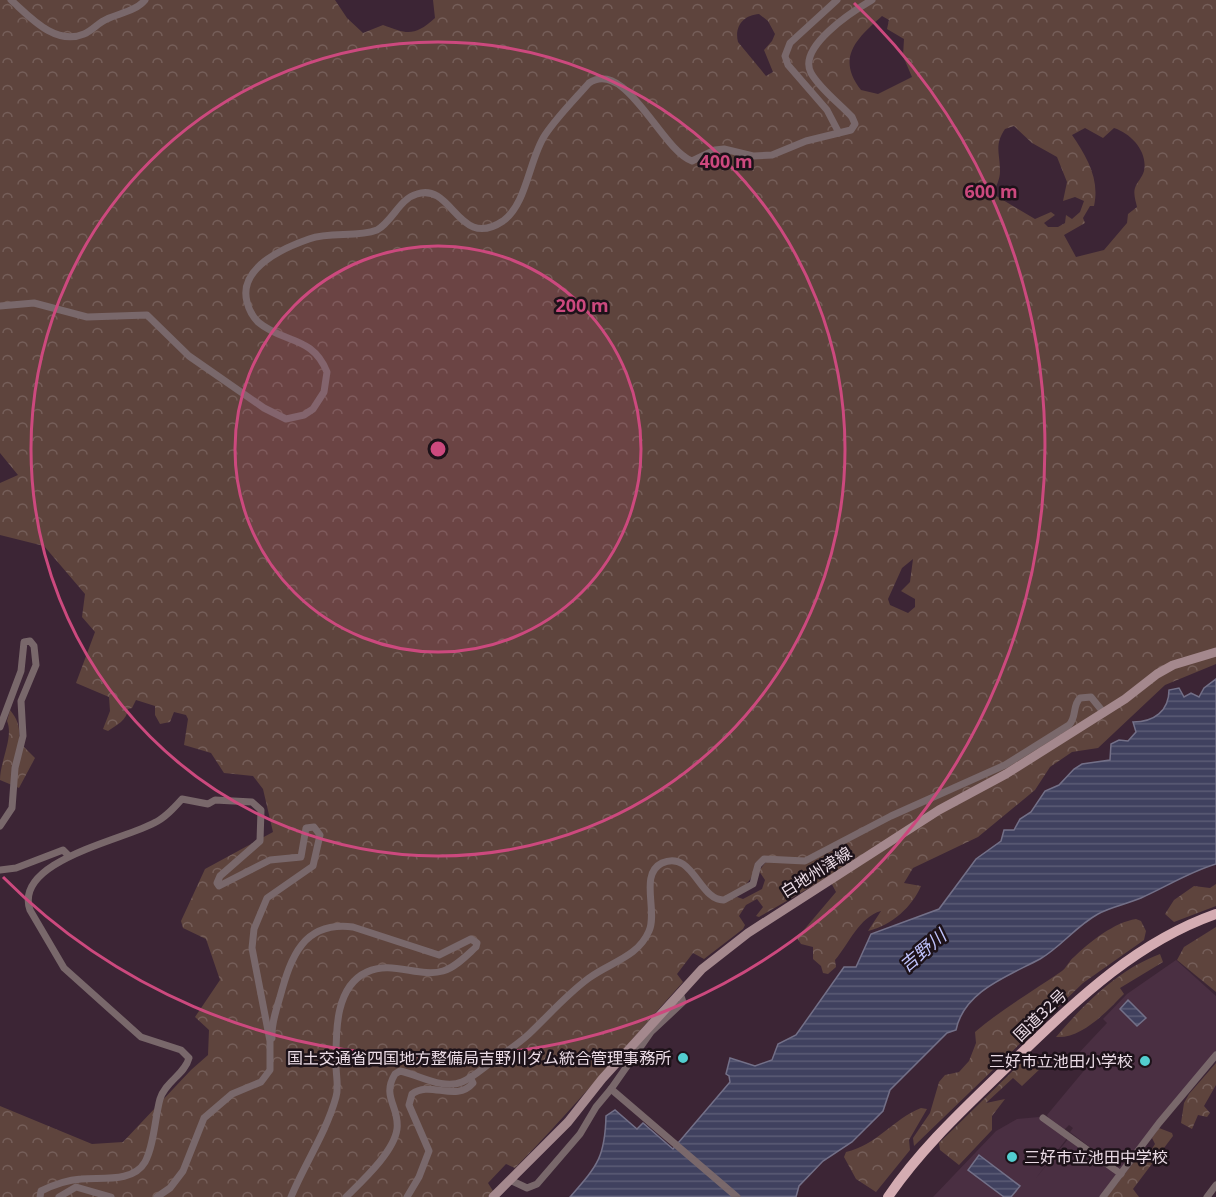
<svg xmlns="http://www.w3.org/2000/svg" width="1216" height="1197" font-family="'Noto Sans','Noto Sans JP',sans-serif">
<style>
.built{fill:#4a2f42}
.forest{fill:url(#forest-crowns);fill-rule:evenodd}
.water{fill:url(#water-rules);stroke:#737088;stroke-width:1.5}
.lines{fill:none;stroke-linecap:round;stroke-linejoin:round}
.minor{stroke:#79686b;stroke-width:7}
.secondary{stroke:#a4888d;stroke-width:9}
.trunk{stroke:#d4acb2;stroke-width:10}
.ring{fill:none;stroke:#cc497e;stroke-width:3}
.poi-dot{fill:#52cdcf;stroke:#1d1219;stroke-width:2}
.labels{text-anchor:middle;stroke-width:5;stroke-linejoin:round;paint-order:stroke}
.street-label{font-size:16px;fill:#ebdce6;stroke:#1d1219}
.poi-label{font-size:16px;fill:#ebdce6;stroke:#1d1219;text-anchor:end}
.water-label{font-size:18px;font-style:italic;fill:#bfc2fb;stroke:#1d1219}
.centre{fill:#cc497e;stroke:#1d1219;stroke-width:3}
.ring-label{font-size:18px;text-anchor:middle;font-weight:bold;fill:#cc497e;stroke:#1d1219;stroke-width:5;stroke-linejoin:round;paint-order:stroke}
</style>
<defs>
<pattern id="forest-crowns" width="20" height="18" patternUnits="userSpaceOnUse" patternTransform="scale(1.5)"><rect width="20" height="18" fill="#5e443d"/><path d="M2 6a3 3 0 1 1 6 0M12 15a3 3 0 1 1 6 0" fill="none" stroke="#755e59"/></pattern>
<pattern id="water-rules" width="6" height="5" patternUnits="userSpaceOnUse" patternTransform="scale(1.5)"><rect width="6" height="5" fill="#40415f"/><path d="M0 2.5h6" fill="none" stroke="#5c5c76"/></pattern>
</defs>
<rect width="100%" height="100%" fill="#3c2535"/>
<g class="built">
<path d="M1176,960L1216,996V1052L1120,1170L1070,1132L1073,1128L1069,1125L1064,1130L1049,1120L1047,1115L1087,1067L1076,1056L1107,1023L1103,1019L1127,994Z"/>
<path d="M1039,1117L1068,1137L1036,1178L1069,1138L1117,1173L1100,1197H933L996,1131L1017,1119Z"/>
</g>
<g class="forest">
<path d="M0,0H335L347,18L363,33L383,25C407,34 414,37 435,18L433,0H1216V664L1165,685L1098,748L1072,752L1050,767L1035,790L978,837L913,868L904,883L921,886C912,907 892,925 868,931L881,911C859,917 849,944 835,960L836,967L828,974L823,973L821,966L813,959V947L801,944L797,938L836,892L828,877L759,917L756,916L763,907L757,899L746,905L739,916L745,925L743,929L704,959L693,953L677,974L683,982C627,1044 574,1108 515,1168L506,1164L488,1183L493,1191L488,1197H0V1106L92,1144L123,1142L191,1070L208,1055L209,1030L195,1017L220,980L206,939L183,928L181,921L205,869L273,832L263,789L253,776L224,773L211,753L184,745L188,719L186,715L174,712L170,722L160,724L155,715V706L136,700L132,708L128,709C127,720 117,725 108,731L103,729L110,711L109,697L76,683L95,632L82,617L85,594L44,546L0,535V483L18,475L0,453ZM759,14L768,21L775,34L772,41L764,50L773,72L766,76L738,42C734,26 744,15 759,14ZM882,16L889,20L887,29L904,39L903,56L912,77L878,94L861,90C836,58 856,39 882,16ZM1014,126L1032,143L1057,157L1067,182L1063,201L1075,197L1084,201L1080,212L1072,219L1066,215L1065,223L1058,227H1048L1044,223L1055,215L1051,212L1035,219L993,194C996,186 1000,180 1000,171C1000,153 994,145 1005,129ZM1085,128L1103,138L1114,128C1132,134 1148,152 1144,171C1142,178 1137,182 1135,188C1133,194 1136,202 1137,207L1128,214L1127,223L1104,250L1076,257L1064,235L1085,223L1083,218L1090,206H1094C1100,179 1087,157 1072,135ZM913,559L910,582L901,591L915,599V607L908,613L890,605L888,599L902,568ZM767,856L773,860L765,863L759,871L765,880L762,889L743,899L737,897L721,903L714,901L717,896L723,898C741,887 753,886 755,863Z"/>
<path d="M10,710C19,721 20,729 19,742L35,758L19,788L0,780C0,761 14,737 7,721Z"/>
<path d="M1216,884V906L1174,922L1165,914L1174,900L1194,886L1210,888Z"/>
<path d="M1136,919L1141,921L1146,931L1144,940L1083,983L914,1146L913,1138L930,1113L939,1082L945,1075L959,1072L969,1061L976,1043L975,1032C1002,1009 1033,991 1062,971C1067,967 1069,961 1074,957C1089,942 1115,922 1136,919Z"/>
<path d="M1216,927V992L1177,960L1184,947Z"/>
<path d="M1160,954L1163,962L1120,988L1124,994C1107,1011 1082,1039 1056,1037C1084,1004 1119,969 1160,954Z"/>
<path d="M1028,1056L1036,1059L1042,1067L1022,1086L1013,1078L986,1103L1005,1099L992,1116V1130L959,1165L940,1150L939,1143Z"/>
<path d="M1216,1063V1085L1204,1106L1210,1113L1207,1117L1198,1115L1192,1129L1181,1123L1184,1103L1189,1094Z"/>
<path d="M921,1108L927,1109L909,1140L910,1150L876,1192L856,1179L844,1157L846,1152C877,1145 893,1119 921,1108Z"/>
<path d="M1159,1128L1172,1133L1173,1136L1133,1189L1139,1197H1107L1137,1158H1146L1155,1144L1152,1138Z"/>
</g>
<g class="water">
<path d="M1216,679V864C1189,872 1166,887 1141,898C1127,904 1110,907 1098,914C1076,926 1061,947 1040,959C1008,976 964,991 956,1030L947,1033L890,1090L883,1111L852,1142L823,1161L799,1186L796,1197H570C597,1166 605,1158 606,1116L615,1110L637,1129L643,1123L673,1149L730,1082L729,1076L726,1074L730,1058L755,1066L772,1060L778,1044L796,1035L844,967H856L871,934L939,909L976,859L1001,841L1004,830H1014L1020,819L1031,812L1045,791L1059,785L1074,769L1082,764L1110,760L1111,744L1119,740L1128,741L1136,732L1133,722C1154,722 1169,711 1169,690L1179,688L1184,697L1191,693L1199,697L1204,688Z"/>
<path d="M1128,1000L1146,1018L1137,1026L1120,1009Z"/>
<path d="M979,1155L1020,1186L1011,1197H1004L968,1170Z"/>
</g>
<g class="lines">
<g class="minor">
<path d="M11,0C30,17 55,46 84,34C92,31 99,22 107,19C120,13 136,11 145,0"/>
<path d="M837,0L790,43L785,56L788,65L827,110L839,133"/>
<path d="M0,306L34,303L87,317L147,315L189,356L264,408L286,419L304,415L313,409L324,392L327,372C312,335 284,344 258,322C253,317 249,310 247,302C238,268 283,248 309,239C331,231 356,238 377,230C393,221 399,199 417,194C453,182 458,251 503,221C527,204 529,159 545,135C557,117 574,100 589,83C626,58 661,150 692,161L715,150L724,149L753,156L772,155L806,141L851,130L855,124L852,117C839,103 820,89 811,73C797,47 853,11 872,0"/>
<path d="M0,727L21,671L24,642L30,641L34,646L36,665L21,701L23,736L15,768L12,808L0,826"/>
<path d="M0,870L16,868L63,850L68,855"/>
<path d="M680,993L683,1002L651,1032L611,1089L737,1197"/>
<path d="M272,1038C271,1025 276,1010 280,997C291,957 303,921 353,927L439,955L471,939L477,943L476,947C467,955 456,967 443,971C419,978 392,960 367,972C334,987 336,1034 336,1065C336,1076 339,1087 336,1097C326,1133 305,1163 291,1197"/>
<path d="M1043,1118L1121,1174"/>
<path d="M510,1180L527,1188L537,1184L580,1134L596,1107L611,1089"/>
<path d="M40,1197L41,1191C53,1185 67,1180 81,1179C101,1177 133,1183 145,1162C154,1146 155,1117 160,1099C165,1082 185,1074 189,1058L181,1050L141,1037L64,968L30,910C13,861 123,840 154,823C165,818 174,808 182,799L208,804L215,800L252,802L261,810L260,841L220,876L217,883L219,886L270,860L301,857L306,828L314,827L320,835L313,866L267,898L254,929L252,948L270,1041V1070L261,1082L232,1094L204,1118L183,1171L170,1188L157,1197"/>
<path d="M59,1197L76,1187L111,1197"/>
<path d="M346,1197C362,1181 394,1152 397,1129C400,1107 381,1097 395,1074L400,1071C419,1075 443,1090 462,1082C472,1078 481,1070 489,1064C503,1054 517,1045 529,1034C549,1015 567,994 589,978C611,962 638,957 649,931C658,911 639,874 662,863C693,849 699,901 724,900L753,884L758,865L764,859L805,861L891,816L1005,765L1069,725C1077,717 1072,706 1080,698L1091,697L1104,713"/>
<path d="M407,1197L419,1177L429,1151L409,1105L412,1094C430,1080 456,1103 473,1083L470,1077"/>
<path d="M1103,1197L1159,1123L1216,1055"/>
<path d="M1207,1197L1216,1185"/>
</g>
<path class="secondary" d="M493,1197L568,1122L602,1079L702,969L748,933L939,810L1006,774L1125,699L1157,674L1173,665L1216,652"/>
<path class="trunk" d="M888,1197C922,1147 965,1108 1008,1066C1071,1006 1131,944 1216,914"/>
</g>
<circle cx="438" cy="449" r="203" fill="#cc497e" fill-opacity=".12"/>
<g class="ring">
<circle cx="438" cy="449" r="203"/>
<circle cx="438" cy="449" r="407"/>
<path d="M854 3A610 610 0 1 1 3 877"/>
</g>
<g class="poi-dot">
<circle cx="683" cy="1058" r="6"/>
<circle cx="1145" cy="1061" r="6"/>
<circle cx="1012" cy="1157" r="6"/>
</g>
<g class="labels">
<g class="street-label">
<text transform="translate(816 872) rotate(-32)" y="6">白地州津線</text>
<text transform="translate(1040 1015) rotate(-44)" y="6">国道32号</text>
</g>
<g class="poi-label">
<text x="671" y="1064">国土交通省四国地方整備局吉野川ダム統合管理事務所</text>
<text x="1133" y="1067">三好市立池田小学校</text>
<text x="1024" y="1163" text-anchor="start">三好市立池田中学校</text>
</g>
<g class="water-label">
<text transform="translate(923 951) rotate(-40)" y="6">吉野川</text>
</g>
</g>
<circle cx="438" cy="449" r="9" class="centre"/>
<g class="ring-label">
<text x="726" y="168">400 m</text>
<text x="991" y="198">600 m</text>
<text x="582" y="312">200 m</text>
</g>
</svg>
